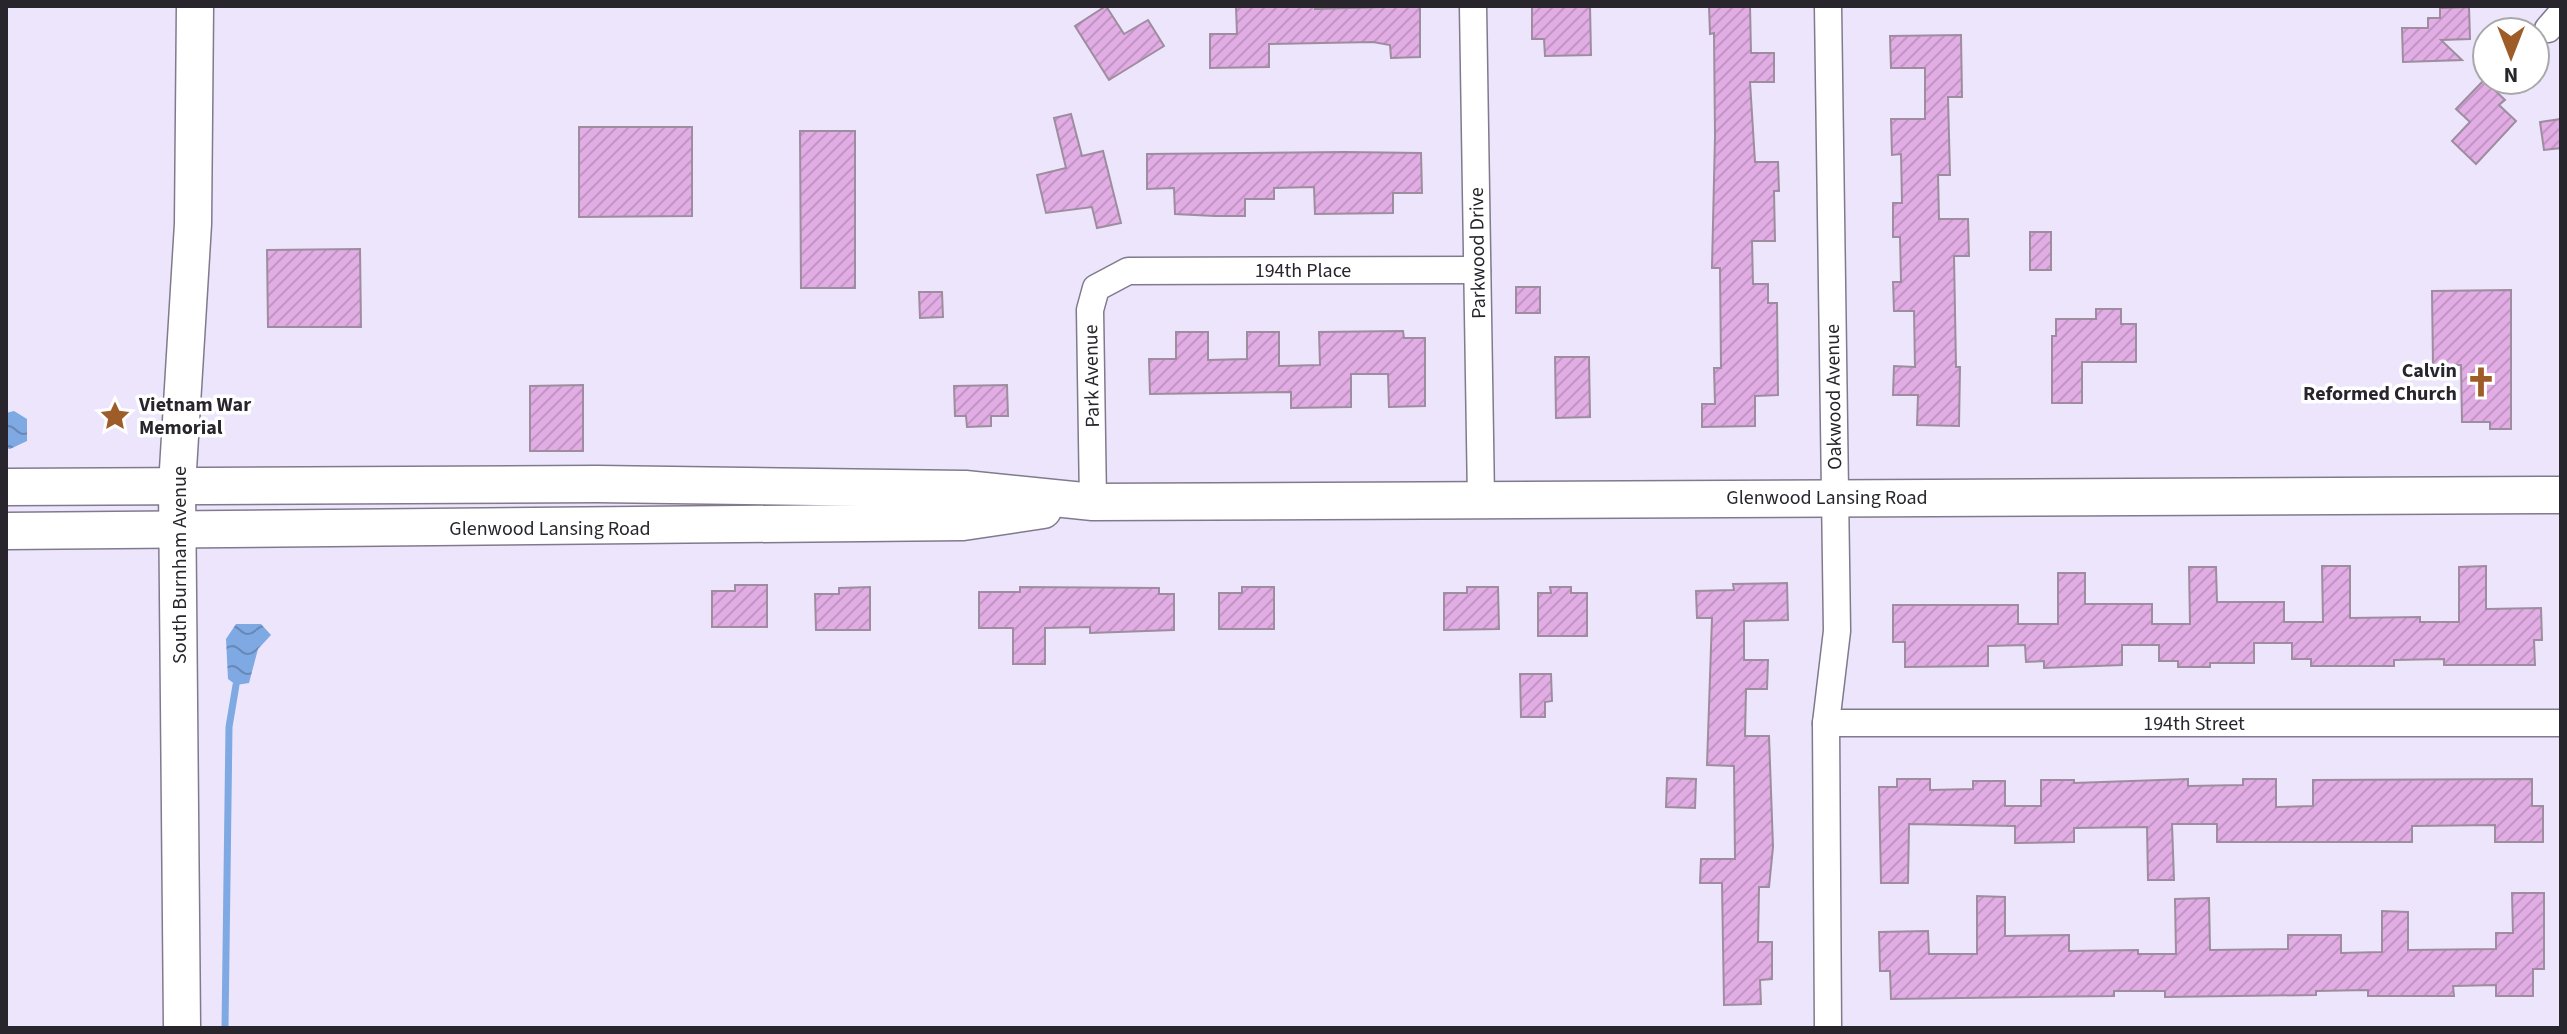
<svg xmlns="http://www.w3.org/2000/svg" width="2567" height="1034" font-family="'Source Sans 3',sans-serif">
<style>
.water{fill:url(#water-waves)}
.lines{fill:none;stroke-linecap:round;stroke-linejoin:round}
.stream{stroke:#7fa9e2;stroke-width:7}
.building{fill:url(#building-hatch);stroke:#9d8d9e;stroke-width:2}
.minor-casing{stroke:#817a8d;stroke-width:29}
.secondary-casing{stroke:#817a8d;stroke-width:39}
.minor{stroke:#fff;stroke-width:26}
.secondary{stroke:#fff;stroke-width:36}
.labels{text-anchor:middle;stroke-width:7;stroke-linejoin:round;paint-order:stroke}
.street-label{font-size:20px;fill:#28252d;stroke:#fff}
.poi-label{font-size:20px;font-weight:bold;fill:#28252d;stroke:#fff;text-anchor:end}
</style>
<defs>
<pattern id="water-waves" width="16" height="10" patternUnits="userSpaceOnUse" patternTransform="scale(2)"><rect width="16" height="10" fill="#7fa9e2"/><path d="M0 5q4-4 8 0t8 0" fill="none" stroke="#6889b8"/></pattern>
<pattern id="building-hatch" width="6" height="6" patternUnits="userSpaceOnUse" patternTransform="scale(2)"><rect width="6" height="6" fill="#e1ade4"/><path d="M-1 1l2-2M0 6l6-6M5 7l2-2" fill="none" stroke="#c195c4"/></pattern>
</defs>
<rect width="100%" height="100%" fill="#ede5fb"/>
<g class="water">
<path d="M14,411L27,419V441L10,449L6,448V413Z"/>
<path d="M236,624H261L271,635L258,649L249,683L236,685L228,679L226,639Z"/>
</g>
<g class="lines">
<path class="stream" d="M225,1028L229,727L236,685"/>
</g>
<g class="building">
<path d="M1106,6L1124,34L1148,20L1164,46L1109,80L1075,26Z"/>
<path d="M1315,6V9L1420,6V57L1391,58L1390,45L1373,42L1269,44V67L1210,68V34H1237L1236,7Z"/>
<path d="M1532,6H1590L1591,55L1545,56L1544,39H1532Z"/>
<path d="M1709,6H1750L1751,53H1774V82H1750L1755,162H1778L1779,191H1774L1775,241H1752L1753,284H1768V303H1777L1778,395L1755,396V426L1702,427V404H1715L1714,368H1721L1720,268H1712L1715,136L1714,33L1710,34Z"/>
<path d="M2469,7L2470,39L2441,40L2462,60L2403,62L2402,28H2428V18H2440V8Z"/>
<path d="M1961,35L1962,97H1948L1950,175H1938L1939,219H1968L1969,256H1954L1956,367H1960L1959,426L1917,425L1918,395H1893L1894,366L1915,367L1914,311H1894L1893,282H1901L1900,237H1893V203H1902L1901,154L1892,155L1891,119H1925V68H1891L1890,36Z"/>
<path d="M2484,80L2505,100L2499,105L2516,121L2476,164L2452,141L2470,122L2456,109Z"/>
<path d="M1071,114L1082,156L1103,151L1121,223L1097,228L1092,207L1046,213L1037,175L1066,168L1054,118Z"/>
<path d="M2561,119V148L2544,150L2540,122Z"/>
<path d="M579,127H692V216L579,217Z"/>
<path d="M800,131H855V288H801Z"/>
<path d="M1345,152L1421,153L1422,193H1393V213L1315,214L1314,187L1274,188V199H1245V216H1215L1175,214L1174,188L1147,189V154Z"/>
<rect x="2030" y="232" width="21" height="38"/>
<path d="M360,249L361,327H268L267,250Z"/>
<rect x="1516" y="287" width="24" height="26"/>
<path d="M2511,290V429H2490V422H2462L2461,365H2433L2432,291Z"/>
<path d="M919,292H942L943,317L920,318Z"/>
<path d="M2096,309H2121V324H2136V362H2082V403H2052V336H2056V319H2096Z"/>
<path d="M1403,331L1404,338H1425V406L1389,407L1388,374H1351V407L1291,408V392L1150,394L1149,359H1176V332H1208V360L1247,359V332H1279V366L1320,365L1319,332Z"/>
<path d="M1555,357H1589L1590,417L1556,418Z"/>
<path d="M583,385V451H530V386Z"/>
<path d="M1007,385L1008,416H991V426L967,427L966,416H955L954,386Z"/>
<path d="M2322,566H2350V618L2420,617V622H2459V567L2486,566V609L2541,608L2542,640H2534L2535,665H2444V659L2394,660V666H2311V659H2292V643H2254V663H2210V667H2178V661H2159V645H2122V665L2044,668V661L2026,662L2025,645L1988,646V666L1905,667V642H1893V605H2018V624H2058V573H2085V604H2152V624H2190L2189,567H2216L2217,602H2284V622H2323Z"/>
<path d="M1787,583L1788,620L1744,621V660H1768L1767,689H1746L1745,736H1769L1773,847L1769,887H1759L1758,942H1772V979L1760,980L1761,1004L1724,1005L1722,883H1700L1701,859H1735L1734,766L1707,765L1712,618H1697L1696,591L1734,590L1733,584Z"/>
<path d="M735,585H767V627H712V591H735Z"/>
<path d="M870,587V630H816L815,594H839V588Z"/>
<path d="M1020,587L1159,588V594H1174V630L1090,633V627L1045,628V664H1013V628H979V592H1020Z"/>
<path d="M1242,587H1274V629H1219V593H1242Z"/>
<path d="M1467,587H1498L1499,629L1444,630V593H1467Z"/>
<path d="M1550,587H1571V593H1587V636H1538V593H1551Z"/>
<path d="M1520,674H1551L1552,701L1545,702V717H1521Z"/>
<path d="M1667,778L1696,779L1695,808L1666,807Z"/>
<path d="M1897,779H1930V790L1973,789V781H2005V806H2041V780H2074V783L2188,779V786L2243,785V779H2276V807L2313,806V780L2532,779V806H2543V842H2495V825L2412,826V842H2217V824H2172L2174,880H2148L2147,827L2074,828V842L2015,843V826L1909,824L1908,883H1881L1879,787H1897Z"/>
<path d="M2512,893H2544V969H2533V996H2496V985L2453,986L2454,996H2368V990L2316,991V995L2165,997V991H2114V996L1891,999L1890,971H1880L1879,932L1928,931L1929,954H1977V896L2005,897V936L2069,935V951L2138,950V954H2176L2175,899L2209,898L2210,950L2288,949V935H2341V953L2382,952V911L2408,912V950L2496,949V933H2513Z"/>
</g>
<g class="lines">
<g class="minor-casing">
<g id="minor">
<path d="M1473,6L1481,499"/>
<path d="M1828,6L1837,631L1826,723L1828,1028"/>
<path d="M2548,29L2561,14"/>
<path d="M1093,502L1090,310L1096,288L1128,271L1477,270"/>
<path d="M1826,723H2561"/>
</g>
</g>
<g class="secondary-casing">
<g id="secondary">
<path d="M6,487L597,484L965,489L1093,502L2561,495"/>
<path d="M6,531L963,522L1043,510"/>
<path d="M182,1028L177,486L193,224L195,6"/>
</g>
</g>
<use href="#minor" class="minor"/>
<use href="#secondary" class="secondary"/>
</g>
<defs>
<g id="church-bare" transform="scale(2.4)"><path d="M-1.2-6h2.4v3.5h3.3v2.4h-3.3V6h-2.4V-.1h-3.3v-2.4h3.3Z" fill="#9e5c28" stroke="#fff" stroke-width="2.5" paint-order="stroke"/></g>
<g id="sight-bare" transform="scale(2.4)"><path d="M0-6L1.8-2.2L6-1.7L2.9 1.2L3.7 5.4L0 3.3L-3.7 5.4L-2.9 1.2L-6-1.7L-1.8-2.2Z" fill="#9e5c28" stroke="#fff" stroke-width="2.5" paint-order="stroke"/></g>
</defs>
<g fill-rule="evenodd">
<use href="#church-bare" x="2481" y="382"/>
<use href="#sight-bare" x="115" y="416"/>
</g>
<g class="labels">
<g class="street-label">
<text transform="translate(1477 253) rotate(-91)" y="7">Parkwood Drive</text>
<text x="1303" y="277">194th Place</text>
<text transform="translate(1091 376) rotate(-91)" y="7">Park Avenue</text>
<text transform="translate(1833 397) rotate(-91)" y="7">Oakwood Avenue</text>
<text x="1827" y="504">Glenwood Lansing Road</text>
<text x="550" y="535">Glenwood Lansing Road</text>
<text transform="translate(179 565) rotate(-90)" y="7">South Burnham Avenue</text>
<text x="2194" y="730">194th Street</text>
</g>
<g class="poi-label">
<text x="2457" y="377">Calvin<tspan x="2457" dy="23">Reformed Church</tspan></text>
<text x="139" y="411" text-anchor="start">Vietnam War<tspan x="139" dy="23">Memorial</tspan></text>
</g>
</g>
<rect width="2567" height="1034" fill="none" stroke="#28252d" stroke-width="16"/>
<g transform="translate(2511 56) rotate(180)"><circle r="38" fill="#ffffff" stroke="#a9a8ab" stroke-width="2"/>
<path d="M0-6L14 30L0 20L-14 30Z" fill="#9e5c28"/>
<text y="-12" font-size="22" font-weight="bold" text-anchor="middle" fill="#28252d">N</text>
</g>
</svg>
